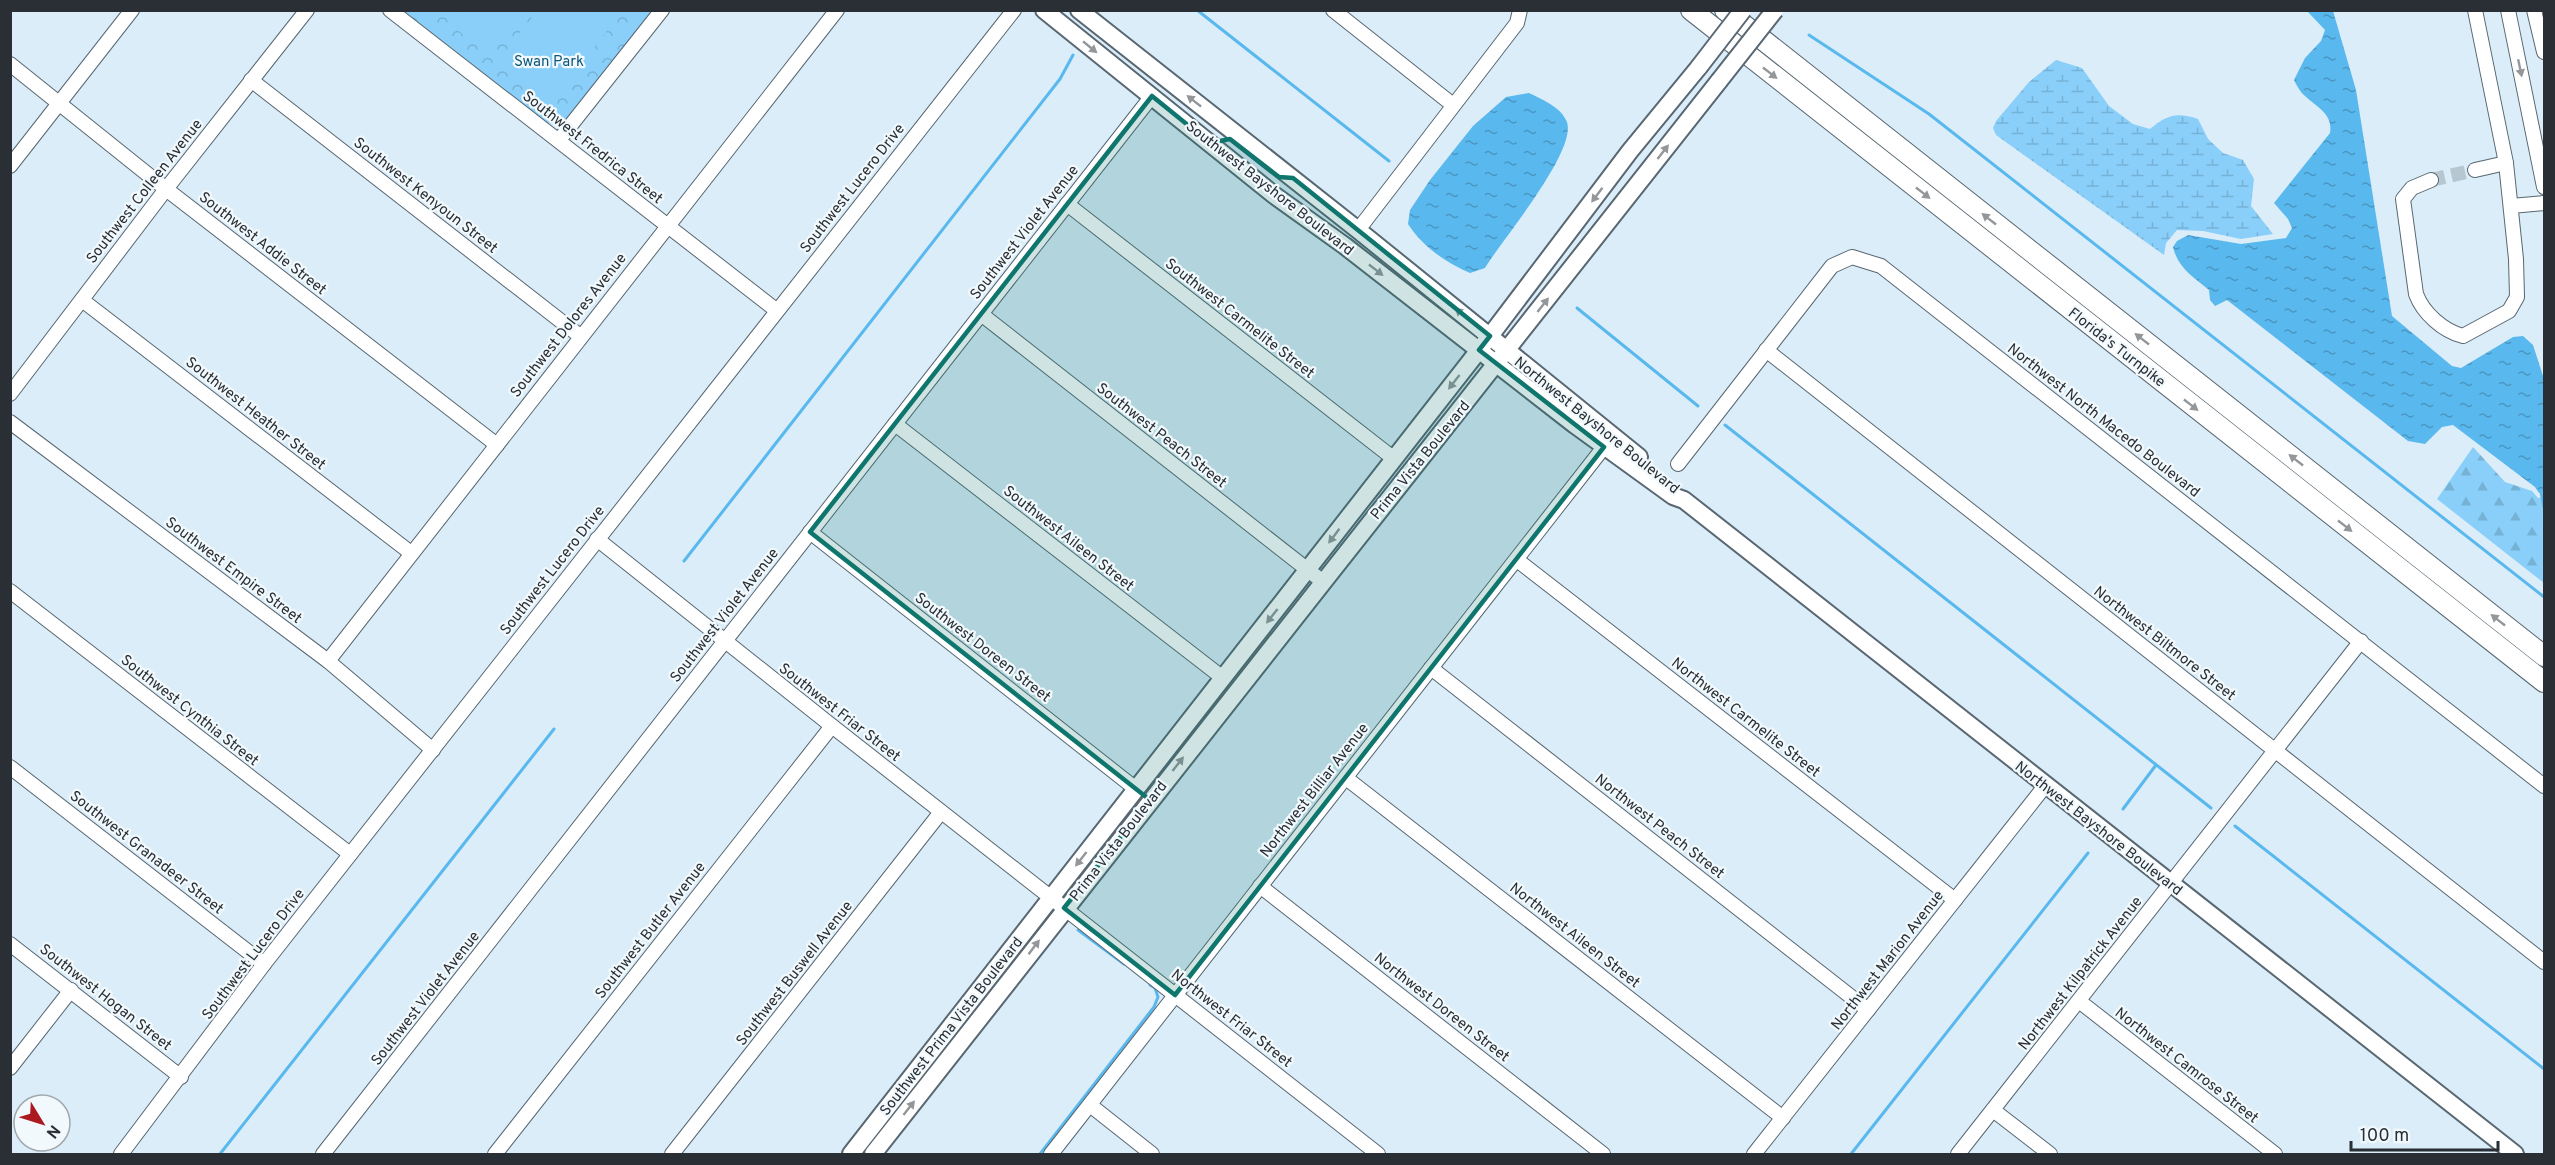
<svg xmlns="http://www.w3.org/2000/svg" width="2555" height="1165" font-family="Overpass,sans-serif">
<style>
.forest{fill:url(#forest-firs)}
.wetland{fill:url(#wetland-marsh)}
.park{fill:url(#park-crowns)}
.pitch{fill:#89cff9}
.water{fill:url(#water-ripples)}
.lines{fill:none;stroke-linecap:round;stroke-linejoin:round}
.stream{stroke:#59b8ed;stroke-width:3}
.minor-tunnel{stroke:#b7c7d2;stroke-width:14;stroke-dasharray:14 7;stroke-linecap:butt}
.minor-casing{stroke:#586771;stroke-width:16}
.major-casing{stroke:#586771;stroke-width:20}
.highway-casing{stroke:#586771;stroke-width:22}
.minor{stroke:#fff;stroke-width:14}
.major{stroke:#fff;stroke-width:16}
.highway{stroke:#fff;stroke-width:20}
.major-bridge-casing{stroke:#586771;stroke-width:20;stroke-linecap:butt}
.major-bridge{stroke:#fff;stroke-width:16}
.oneway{fill:#94979a}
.marked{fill:#0f766e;fill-opacity:0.2;stroke:#0f766e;stroke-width:4.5;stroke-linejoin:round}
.labels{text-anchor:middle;stroke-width:4.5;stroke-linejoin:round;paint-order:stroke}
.park-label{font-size:15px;fill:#0b577b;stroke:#f1f9fd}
.street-label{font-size:15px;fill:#292f34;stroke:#f1f9fd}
</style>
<defs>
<pattern id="forest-firs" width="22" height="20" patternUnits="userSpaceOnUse" patternTransform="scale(1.5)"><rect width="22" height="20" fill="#89cff9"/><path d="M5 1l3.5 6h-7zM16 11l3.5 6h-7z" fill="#76b2d6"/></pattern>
<pattern id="wetland-marsh" width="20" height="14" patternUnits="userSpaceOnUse" patternTransform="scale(1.5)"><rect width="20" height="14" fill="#89cff9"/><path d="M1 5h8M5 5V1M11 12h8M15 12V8" fill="none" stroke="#76b2d6"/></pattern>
<pattern id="park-crowns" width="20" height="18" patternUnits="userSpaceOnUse" patternTransform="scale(1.5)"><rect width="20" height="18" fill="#89cff9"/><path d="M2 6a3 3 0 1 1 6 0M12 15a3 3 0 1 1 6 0" fill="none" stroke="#76b2d6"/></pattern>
<pattern id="water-ripples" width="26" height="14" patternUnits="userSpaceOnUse" patternTransform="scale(1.5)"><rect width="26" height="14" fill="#59b8ed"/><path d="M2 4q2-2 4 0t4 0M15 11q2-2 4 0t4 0" fill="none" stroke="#4a96c1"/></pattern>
</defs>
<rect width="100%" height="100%" fill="#dbedf9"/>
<path class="forest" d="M2473,447L2505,482L2532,491L2538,498L2544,497V583L2437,499Z"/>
<path class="wetland" d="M2056,60L2082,68L2109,106L2133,124L2150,129C2167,115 2177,112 2198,119L2208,139L2223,153L2243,160L2254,179L2251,206L2273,234L2241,239L2203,231L2177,230L2166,243L2164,255L1996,135L1993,128L1996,121L2029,82Z"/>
<path class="park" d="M400,11H656L566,123L558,126L543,121Z"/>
<g class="pitch">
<path d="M460,11V10L526,11L490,56L450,24Z"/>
<path d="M537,11H597L613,23L551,103L498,61Z"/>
</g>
<g class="water">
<path d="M2310,11H2333L2356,90L2392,316L2452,366L2461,368L2513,337L2523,336L2533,345L2544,379V492L2539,493L2535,487L2453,425L2442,427L2425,444L2408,441L2227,300L2215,306L2210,300L2209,290C2193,277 2178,268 2173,247L2177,241L2188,235L2241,244L2286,238L2292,228L2288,219L2274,203L2330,133C2333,114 2318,108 2305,96C2300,92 2297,86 2294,80L2305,58L2321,41L2325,30L2308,12Z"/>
<path d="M1529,93C1543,100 1559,106 1566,120C1581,147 1501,241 1485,268L1470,273C1446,263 1422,246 1408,224L1410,210L1430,180L1473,126L1506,97Z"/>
</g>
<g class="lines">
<g class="stream">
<path d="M1197,10L1389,161"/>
<path d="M1809,35L1929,114L2544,597"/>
<path d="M1577,308L1698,406"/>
<path d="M1725,425L2211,808"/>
<path d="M2541,492L2544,507"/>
<path d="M684,561L1060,79L1073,55"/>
<path d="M2123,809L2156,765"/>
<path d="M2235,826L2544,1069"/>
<path d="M1078,930L1124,964"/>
<path d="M220,1154L554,729"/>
<path d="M1040,1154L1154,1007L1158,997L1155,988L1150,985"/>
<path d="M1851,1154L2088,853"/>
</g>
<path class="minor-tunnel" d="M2431,180L2475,170"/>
<g class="minor-casing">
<g id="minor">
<path d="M390,10L776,310"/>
<path d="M1333,10L1453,105"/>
<path d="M2508,10L2544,187"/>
<path d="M2534,10L2544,52"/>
<path d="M10,64L166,189L497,445"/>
<path d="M251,80L580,336"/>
<path d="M559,140L662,10"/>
<path d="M10,166L132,10"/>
<path d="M2475,170L2506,163"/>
<path d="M2431,180L2412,188L2403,199L2416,294C2423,313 2443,331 2463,336L2509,311L2517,297L2516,259L2506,163L2475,10"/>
<path d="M1067,204L1393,458"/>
<path d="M2511,206L2544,203"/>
<path d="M1358,230L1517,23L1520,10"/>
<path d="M82,300L411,553"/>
<path d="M981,314L1322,581"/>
<path d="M1766,350L2544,962"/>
<path d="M10,394L166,189L307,10"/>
<path d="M10,422L328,661L433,750"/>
<path d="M895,424L1223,678"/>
<path d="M1678,464L1832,266L1852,257L1881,266L2544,786"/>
<path d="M810,532L1136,789"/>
<path d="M597,539L832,726L1378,1154"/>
<path d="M1517,560L1955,900"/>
<path d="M10,591L350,854"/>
<path d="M328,661L837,10"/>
<path d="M1431,668L1868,1010"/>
<path d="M10,767L264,964"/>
<path d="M1346,778L1783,1118"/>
<path d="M1260,886L1603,1154"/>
<path d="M10,944L181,1077"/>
<path d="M2079,1001L2275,1154"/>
<path d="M10,1068L71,990"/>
<path d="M1090,1105L1152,1154"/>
<path d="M1993,1110L2050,1154"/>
<path d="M121,1154L264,964L1014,10"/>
<path d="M323,1154L1152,96"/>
<path d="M495,1154L832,726"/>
<path d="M672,1154L941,812"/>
<path d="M1051,1154L1604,447"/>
<path d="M1754,1154L2045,786"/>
<path d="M1958,1154L2361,641"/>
</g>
</g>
<g class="major-casing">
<g id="major">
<path d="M1044,10L1274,195L1345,246L1575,425L1673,496L1684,500L2515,1154"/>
<path d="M1079,10L1358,230L1639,457"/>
<path d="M851,1154L1490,336L1630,151L1699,67"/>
<path d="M873,1154C1154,795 1437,439 1719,81"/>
</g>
</g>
<g class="highway-casing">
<g id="highway">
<path d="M1691,10L2544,682"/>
<path d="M1725,10L2544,656"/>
</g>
</g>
<use href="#minor" class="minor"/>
<use href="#major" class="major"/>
<use href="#highway" class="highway"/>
<g class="major-bridge-casing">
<g id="major-bridge">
<path d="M1699,67L1743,10"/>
<path d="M1719,81L1775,10"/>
</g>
</g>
<use href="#major-bridge" class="major-bridge"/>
</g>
<defs><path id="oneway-solid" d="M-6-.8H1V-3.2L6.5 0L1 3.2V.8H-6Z" transform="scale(1.5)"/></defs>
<g class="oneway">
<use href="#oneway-solid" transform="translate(1090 47) rotate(39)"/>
<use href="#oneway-solid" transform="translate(2520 68) rotate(78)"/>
<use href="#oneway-solid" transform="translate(1770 73) rotate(38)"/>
<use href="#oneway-solid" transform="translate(1194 101) rotate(-142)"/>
<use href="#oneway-solid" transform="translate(1663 152) rotate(-52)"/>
<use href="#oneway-solid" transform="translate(1923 193) rotate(38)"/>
<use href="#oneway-solid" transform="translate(1597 195) rotate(127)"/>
<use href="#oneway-solid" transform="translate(1989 219) rotate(-142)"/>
<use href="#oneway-solid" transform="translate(1376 270) rotate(38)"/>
<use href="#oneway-solid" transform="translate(1543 305) rotate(-52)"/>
<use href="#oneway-solid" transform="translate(1462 314) rotate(-141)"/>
<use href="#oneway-solid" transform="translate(2142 339) rotate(-142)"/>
<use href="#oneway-solid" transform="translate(1454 382) rotate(128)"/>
<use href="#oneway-solid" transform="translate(2191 405) rotate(38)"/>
<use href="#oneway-solid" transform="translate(2296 460) rotate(-142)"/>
<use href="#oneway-solid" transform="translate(2345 526) rotate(38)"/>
<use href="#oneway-solid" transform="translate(1334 536) rotate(127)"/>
<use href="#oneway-solid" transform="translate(1272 616) rotate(128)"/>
<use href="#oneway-solid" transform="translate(2498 620) rotate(-142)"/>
<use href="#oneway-solid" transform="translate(1178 764) rotate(-52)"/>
<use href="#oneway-solid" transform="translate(1081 859) rotate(128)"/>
<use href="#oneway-solid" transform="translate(1034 947) rotate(-53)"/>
<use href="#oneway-solid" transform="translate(909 1108) rotate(-52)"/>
</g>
<path class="marked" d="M1152,96L1210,143L1230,139L1279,177L1293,178L1490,336L1479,350L1604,447L1175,995L1064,908L1150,800L810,532Z"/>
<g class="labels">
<g class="park-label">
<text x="549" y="66">Swan Park</text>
</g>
<g class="street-label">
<text transform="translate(593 147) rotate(38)" y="5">Southwest Fredrica Street</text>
<text transform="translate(852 188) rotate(-52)" y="5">Southwest Lucero Drive</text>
<text transform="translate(1270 188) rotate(38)" y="5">Southwest Bayshore Boulevard</text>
<text transform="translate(144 191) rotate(-52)" y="5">Southwest Colleen Avenue</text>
<text transform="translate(426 195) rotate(38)" y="5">Southwest Kenyoun Street</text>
<text transform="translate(1024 232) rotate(-52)" y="5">Southwest Violet Avenue</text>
<text transform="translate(263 243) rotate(38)" y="5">Southwest Addie Street</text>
<text transform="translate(1240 318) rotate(38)" y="5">Southwest Carmelite Street</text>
<text transform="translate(568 325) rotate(-52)" y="5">Southwest Dolores Avenue</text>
<text transform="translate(2117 347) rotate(38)" y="5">Florida's Turnpike</text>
<text transform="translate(256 413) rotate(38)" y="5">Southwest Heather Street</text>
<text transform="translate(2104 420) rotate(38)" y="5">Northwest North Macedo Boulevard</text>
<text transform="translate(1597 425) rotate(39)" y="5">Northwest Bayshore Boulevard</text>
<text transform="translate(1162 435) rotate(38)" y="5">Southwest Peach Street</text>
<text transform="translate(1420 460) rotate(-51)" y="5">Prima Vista Boulevard</text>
<text transform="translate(1069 538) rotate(38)" y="5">Southwest Aileen Street</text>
<text transform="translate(234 570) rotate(37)" y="5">Southwest Empire Street</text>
<text transform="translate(552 570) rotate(-52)" y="5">Southwest Lucero Drive</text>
<text transform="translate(724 615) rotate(-52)" y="5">Southwest Violet Avenue</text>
<text transform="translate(2165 643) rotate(38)" y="5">Northwest Biltmore Street</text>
<text transform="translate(983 647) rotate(38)" y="5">Southwest Doreen Street</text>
<text transform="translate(190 710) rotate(38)" y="5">Southwest Cynthia Street</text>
<text transform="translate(840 712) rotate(38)" y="5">Southwest Friar Street</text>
<text transform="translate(1746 717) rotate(38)" y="5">Northwest Carmelite Street</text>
<text transform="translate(1314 790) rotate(-52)" y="5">Northwest Billiar Avenue</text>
<text transform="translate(1660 826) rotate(38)" y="5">Northwest Peach Street</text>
<text transform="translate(2099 828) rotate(38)" y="5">Northwest Bayshore Boulevard</text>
<text transform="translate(1118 841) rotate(-52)" y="5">Prima Vista Boulevard</text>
<text transform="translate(147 852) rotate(38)" y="5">Southwest Granadeer Street</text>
<text transform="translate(650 930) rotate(-52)" y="5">Southwest Butler Avenue</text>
<text transform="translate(1575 935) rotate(38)" y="5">Northwest Aileen Street</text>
<text transform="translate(253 954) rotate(-53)" y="5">Southwest Lucero Drive</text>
<text transform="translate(1887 960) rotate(-52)" y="5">Northwest Marion Avenue</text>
<text transform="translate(794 973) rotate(-52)" y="5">Southwest Buswell Avenue</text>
<text transform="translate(2080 973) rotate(-52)" y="5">Northwest Kilpatrick Avenue</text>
<text transform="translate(106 997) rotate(38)" y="5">Southwest Hogan Street</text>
<text transform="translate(425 998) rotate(-52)" y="5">Southwest Violet Avenue</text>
<text transform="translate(1442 1007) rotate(38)" y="5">Northwest Doreen Street</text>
<text transform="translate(1232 1018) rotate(38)" y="5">Northwest Friar Street</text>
<text transform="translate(951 1026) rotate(-52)" y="5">Southwest Prima Vista Boulevard</text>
<text transform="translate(2187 1065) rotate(38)" y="5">Northwest Camrose Street</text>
</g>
</g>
<rect width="2555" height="1165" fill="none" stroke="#292f34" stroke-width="24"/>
<g transform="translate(42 1123) rotate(128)"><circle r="28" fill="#f1f9fd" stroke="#a1a8ad" stroke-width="1.5"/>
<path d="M0-4.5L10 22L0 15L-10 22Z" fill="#ac1a1f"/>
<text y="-9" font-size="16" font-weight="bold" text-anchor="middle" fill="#292f34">N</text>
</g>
<path d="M2351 1141v9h147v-9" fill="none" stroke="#292f34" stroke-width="3"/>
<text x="2360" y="1141" font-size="18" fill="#292f34" stroke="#f1f9fd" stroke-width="4.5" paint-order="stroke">100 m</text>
</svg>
